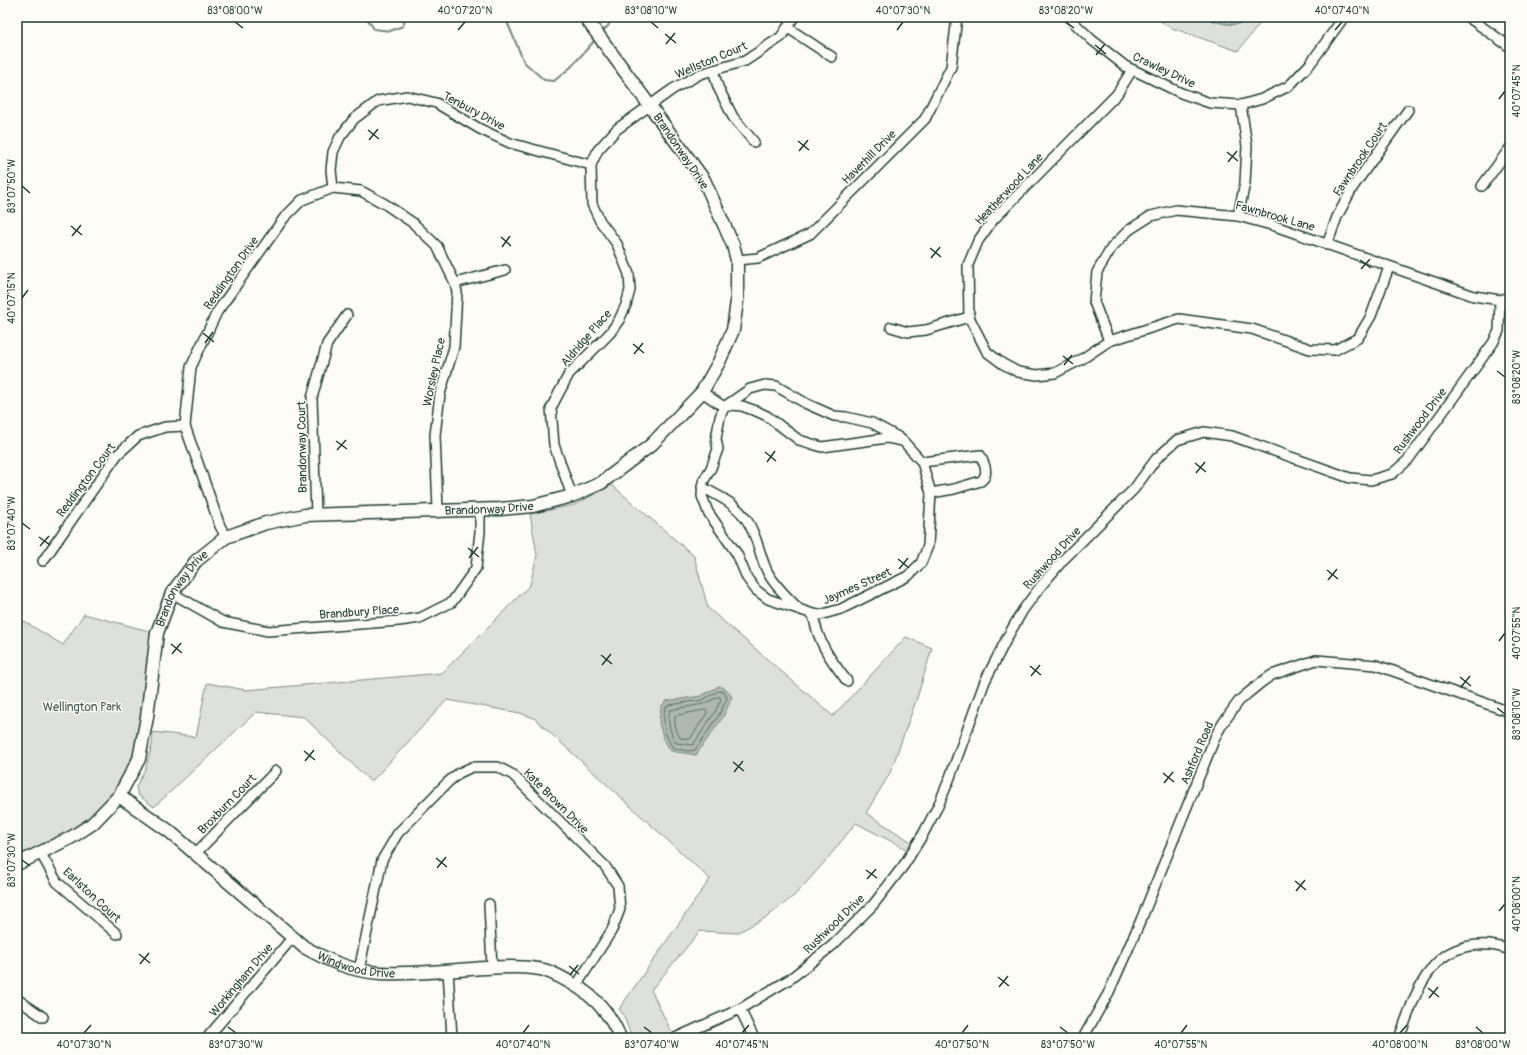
<svg xmlns="http://www.w3.org/2000/svg" width="1527" height="1055" font-family="Pangolin,sans-serif">
<style>
.green{fill:#dde0db;stroke:#7e8e88}
.water{fill:#aeb8b1;stroke:#75877f}
.lines{fill:none;stroke-linecap:round;stroke-linejoin:round}
.shore{stroke:#586e66;stroke-width:1}
.stream{stroke:#75877f;stroke-width:2}
.street-casing{stroke:#1f3d34;stroke-width:12}
.secondary-casing{stroke:#1f3d34;stroke-width:15}
.street{stroke:#fdfcf7;stroke-width:9}
.secondary{stroke:#fdfcf7;stroke-width:12}
.ticks{fill:none;stroke:#1f3d34;stroke-width:1.5}
.labels{text-anchor:middle;stroke-width:3;stroke-linejoin:round;paint-order:stroke}
.street-label{font-size:12px;fill:#1f3d34;stroke:#fdfcf7}
.park-label{font-size:12px;fill:#455e55;stroke:#fdfcf7}
.neatline{fill:none;stroke:#1f3d34;stroke-width:1.5}
.ticks-label{font-size:10px;text-anchor:middle;fill:#1f3d34}
</style>
<rect width="100%" height="100%" fill="#fdfcf7"/>
<filter id="ink" filterUnits="userSpaceOnUse"><feTurbulence type="fractalNoise" baseFrequency=".025" numOctaves="2"/><feDisplacementMap in="SourceGraphic" scale="8" xChannelSelector="R" yChannelSelector="G"/><feConvolveMatrix kernelMatrix="1 2 1 2 8 2 1 2 1" color-interpolation-filters="sRGB"/></filter>
<g filter="url(#ink)">
<g class="green">
<path d="M1155,17H1265L1238,51L1169,27Z"/>
<path d="M612,485L694,556L708,608L833,716L906,637L932,648L917,698L890,773L866,813L913,843L908,850L856,823L822,865L795,895L767,917L737,933L700,931L651,990L671,1031L656,1038H632L623,1014L619,1009L710,879L534,718L520,713L447,700L371,782L304,717L256,712L154,807L138,795L136,787L146,767L152,745L153,732L196,737L207,683L246,690L442,673L530,585L537,555L530,514L574,505Z"/>
<path d="M84,614L157,633L139,759L92,824L17,864V617L63,645Z"/>
</g>
<g class="water">
<path d="M1202,17H1251C1238,31 1217,22 1202,17Z"/>
<path d="M719,686L726,689L732,697L723,717L696,755L671,751L664,740L659,723L661,707L666,701L701,696Z"/>
</g>
<g class="lines">
<g class="shore">
<path d="M719,691L724,692L727,698L719,715L695,750L688,751L673,748C665,735 662,723 665,708L669,705L702,700Z"/>
<path d="M718,697H720L721,699L715,712L693,745L676,743C670,733 667,722 670,710L703,704Z"/>
<path d="M705,710L707,711V713L690,739L680,738C676,732 674,723 675,716Z"/>
</g>
<g class="stream">
<path d="M366,17L374,29L390,31L403,26L406,17"/>
<path d="M505,17L524,62L544,80L554,81L571,67L595,40"/>
<path d="M602,32L608,26L613,17"/>
</g>
<g class="street-casing">
<g id="street">
<path d="M1068,17L1092,40L1125,66L1181,93L1210,103L1241,105L1262,99L1289,86L1310,64L1344,17"/>
<path d="M1468,17L1510,47"/>
<path d="M788,28L832,57"/>
<path d="M713,70L718,87L733,117L754,142"/>
<path d="M1132,70L1117,94L993,220L978,241L968,265L969,317L987,352L1003,364L1018,372L1037,375L1055,373L1082,359L1109,341L1179,319L1252,329L1310,349L1335,350L1358,338L1371,316L1389,267"/>
<path d="M1482,186L1510,148"/>
<path d="M333,188L331,170L333,152L340,137L354,119L378,101L407,96L436,103L480,129L510,143L591,165"/>
<path d="M1238,216L1245,183L1247,146L1241,105"/>
<path d="M1327,245L1337,217L1353,187L1408,110"/>
<path d="M737,260L758,258L810,234L925,119L951,67L957,17"/>
<path d="M455,283L505,270"/>
<path d="M891,327L908,332L926,330L969,317"/>
<path d="M1109,341L1094,302L1097,272L1112,247L1129,230L1151,216L1176,210L1238,216L1275,226L1474,296L1500,300L1510,297"/>
<path d="M702,392L724,407L733,405L742,406L756,411L767,416L799,440L822,447L887,438L903,441L922,462L931,493L928,546L921,563L908,576L841,609L820,615L813,614L768,599L756,590L747,578L737,554L708,512L702,496L703,482L711,468L718,449L716,439L720,417L724,407L750,389L765,385L776,386L807,404L834,416L846,417L872,423L898,437L903,441"/>
<path d="M922,462L980,455C984,463 990,474 981,481L954,489L931,493"/>
<path d="M702,487C718,496 735,503 746,519C757,534 759,554 767,571C774,585 787,597 798,608"/>
<path d="M572,496L554,445L551,408L569,374L610,333L619,320L626,305L630,290L629,274L617,244L600,221L592,204L591,165L598,150L617,129L673,89L700,74L745,61L781,37L794,17"/>
<path d="M316,514L312,398L327,344L347,315"/>
<path d="M226,537L220,526L185,426L191,367L217,312L284,218L302,200L333,188L361,191L385,204L413,223L437,246L455,283L457,292L454,347L440,394L435,435L438,510"/>
<path d="M43,561L117,455L138,436L165,427L185,426"/>
<path d="M172,593L223,622L268,631L399,621L420,618L452,602L476,568L480,532V509"/>
<path d="M813,614C818,643 830,659 847,681"/>
<path d="M40,852L57,882L117,934"/>
<path d="M196,853L276,771"/>
<path d="M489,904L492,968"/>
<path d="M359,970L382,860L398,833L448,782L459,773L472,767H498L513,775L519,781L605,866L618,886L620,909L612,930L576,986"/>
<path d="M448,970L452,1038"/>
<path d="M17,999L43,1017"/>
<path d="M740,1009L754,1038"/>
<path d="M207,1038L293,937"/>
<path d="M675,1038L740,1009L790,979L833,945L873,905L904,865L922,836L938,806L949,780L985,681L1008,636L1023,610L1040,587L1063,560L1134,489L1156,459L1177,440L1204,432L1232,436L1350,478L1371,480L1392,474L1408,460L1493,343L1499,331L1500,300"/>
<path d="M1083,1038L1109,992L1141,920L1216,735L1223,723L1239,701L1247,694L1263,681L1272,675L1316,660L1376,665L1510,712"/>
<path d="M1399,1038C1408,1016 1415,990 1430,971C1448,945 1482,939 1510,950"/>
</g>
</g>
<g class="secondary-casing">
<g id="secondary">
<path id="s1" d="M119,796L169,831L304,947C329,961 351,971 380,973C415,975 451,970 486,968C505,967 525,966 544,970C557,974 570,982 581,989C600,1002 612,1017 620,1038"/>
<path id="s2" d="M17,864L72,837L92,824L119,796L139,759L147,717L157,633L172,593L196,561L226,537L266,523L305,515L500,509L533,506L572,496L601,483L651,445L702,392L719,362L733,330L737,301V260L733,245L704,180L585,17"/>
</g>
</g>
<use href="#street" class="street"/>
<use href="#secondary" class="secondary"/>
</g>
</g>
<path class="ticks" d="M235,22L243,28M651,22L658,28M1066,22L1074,28M458,30L465,22M897,30L903,22M1335,30L1342,22M665,34L676,43M666,44L675,33M1095,45L1106,54M1096,55L1105,44M1499,99L1505,91M368,130L379,139M369,140L378,129M798,141L809,150M799,151L808,140M1227,152L1238,161M1228,162L1237,151M22,186L30,193M71,226L82,235M72,236L81,225M501,237L511,246M502,247L510,236M930,248L941,257M931,258L940,247M1360,260L1371,268M1361,269L1370,259M22,298L28,290M203,333L214,342M205,343L213,332M633,344L644,353M634,354L643,343M1063,356L1073,364M1064,365L1072,355M1497,371L1505,377M336,441L347,449M337,450L346,440M765,452L776,461M767,462L775,451M1195,463L1206,472M1196,473L1205,462M22,523L30,529M39,537L50,545M40,546L49,536M468,548L479,557M469,558L478,547M898,559L909,568M899,569L908,558M1327,570L1338,579M1328,580L1337,569M1499,641L1505,633M171,644L182,653M172,654L181,643M601,655L612,664M602,665L611,654M1030,666L1041,675M1031,676L1040,665M1460,677L1471,686M1461,687L1470,676M1497,708L1505,714M304,751L315,760M305,761L314,750M733,762L744,771M734,772L743,761M1163,773L1174,782M1164,783L1173,772M436,858L447,867M22,860L30,866M437,868L446,857M866,870L877,878M867,879L876,869M1295,881L1306,890M1296,891L1305,880M1499,911L1505,904M139,954L150,963M140,964L149,953M569,966L579,974M570,975L578,965M998,977L1009,986M999,987L1008,976M1428,988L1439,997M1429,998L1438,987M228,1027L236,1033M644,1027L652,1033M1060,1027L1068,1033M1476,1027L1483,1033M84,1033L91,1025M523,1033L529,1025M742,1033L749,1025M962,1033L968,1025M1181,1033L1187,1025M1400,1033L1407,1025"/>
<g class="labels">
<g class="street-label">
<text transform="translate(711 60) rotate(-23)" y="4">Wellston Court</text>
<text transform="translate(1164 70) rotate(25)" y="4">Crawley Drive</text>
<text transform="translate(474 111) rotate(28)" y="4">Tenbury Drive</text>
<text transform="translate(681 151) rotate(56)" y="4">Brandonway Drive</text>
<text transform="translate(869 157) rotate(-45)" y="4">Haverhill Drive</text>
<text transform="translate(1360 159) rotate(-56)" y="4">Fawnbrook Court</text>
<text transform="translate(1009 189) rotate(-47)" y="4">Heatherwood Lane</text>
<text transform="translate(1275 216) rotate(16)" y="4">Fawnbrook Lane</text>
<text transform="translate(231 273) rotate(-55)" y="4">Reddington Drive</text>
<text transform="translate(586 338) rotate(-49)" y="4">Aldridge Place</text>
<text transform="translate(434 372) rotate(-78)" y="4">Worsley Place</text>
<text transform="translate(1420 421) rotate(-53)" y="4">Rushwood Drive</text>
<text transform="translate(302 447) rotate(-91)" y="4">Brandonway Court</text>
<text transform="translate(86 480) rotate(-53)" y="4">Reddington Court</text>
<text dy="4" stroke="none"><textPath href="#s2" startOffset="681">Brandonway Drive</textPath></text>
<text transform="translate(1052 558) rotate(-48)" y="4">Rushwood Drive</text>
<text transform="translate(857 586) rotate(-24)" y="4">Jaymes Street</text>
<text dy="4" stroke="none"><textPath href="#s2" startOffset="345">Brandonway Drive</textPath></text>
<text transform="translate(359 612) rotate(-4)" y="4">Brandbury Place</text>
<text transform="translate(1197 753) rotate(-67)" y="4">Ashford Road</text>
<text transform="translate(556 801) rotate(45)" y="4">Kate Brown Drive</text>
<text transform="translate(227 804) rotate(-46)" y="4">Broxburn Court</text>
<text transform="translate(92 895) rotate(43)" y="4">Earlston Court</text>
<text transform="translate(834 924) rotate(-44)" y="4">Rushwood Drive</text>
<text dy="4" stroke="none"><textPath href="#s1" startOffset="295">Windwood Drive</textPath></text>
<text transform="translate(241 980) rotate(-50)" y="4">Workingham Drive</text>
</g>
<g class="park-label">
<text x="82" y="711">Wellington Park</text>
</g>
</g>
<rect width="1527" height="1055" fill="none" stroke="#fdfcf7" stroke-width="44"/>
<rect x="22" y="22" width="1483" height="1011" class="neatline"/>
<g class="ticks-label">
<text x="235" y="14">83°08'00"W</text>
<text x="465" y="14">40°07'20"N</text>
<text x="651" y="14">83°08'10"W</text>
<text x="903" y="14">40°07'30"N</text>
<text x="1066" y="14">83°08'20"W</text>
<text x="1342" y="14">40°07'40"N</text>
<text transform="translate(1516 91) rotate(-90)" y="4">40°07'45"N</text>
<text transform="translate(11 186) rotate(-90)" y="4">83°07'50"W</text>
<text transform="translate(11 298) rotate(-90)" y="4">40°07'15"N</text>
<text transform="translate(1516 377) rotate(-90)" y="4">83°08'20"W</text>
<text transform="translate(11 523) rotate(-90)" y="4">83°07'40"W</text>
<text transform="translate(1516 633) rotate(-90)" y="4">40°07'55"N</text>
<text transform="translate(1516 714) rotate(-90)" y="4">83°08'10"W</text>
<text transform="translate(11 860) rotate(-90)" y="4">83°07'30"W</text>
<text transform="translate(1516 904) rotate(-90)" y="4">40°08'00"N</text>
<text x="84" y="1048">40°07'30"N</text>
<text x="236" y="1048">83°07'30"W</text>
<text x="523" y="1048">40°07'40"N</text>
<text x="652" y="1048">83°07'40"W</text>
<text x="742" y="1048">40°07'45"N</text>
<text x="962" y="1048">40°07'50"N</text>
<text x="1068" y="1048">83°07'50"W</text>
<text x="1181" y="1048">40°07'55"N</text>
<text x="1400" y="1048">40°08'00"N</text>
<text x="1483" y="1048">83°08'00"W</text>
</g>
</svg>
